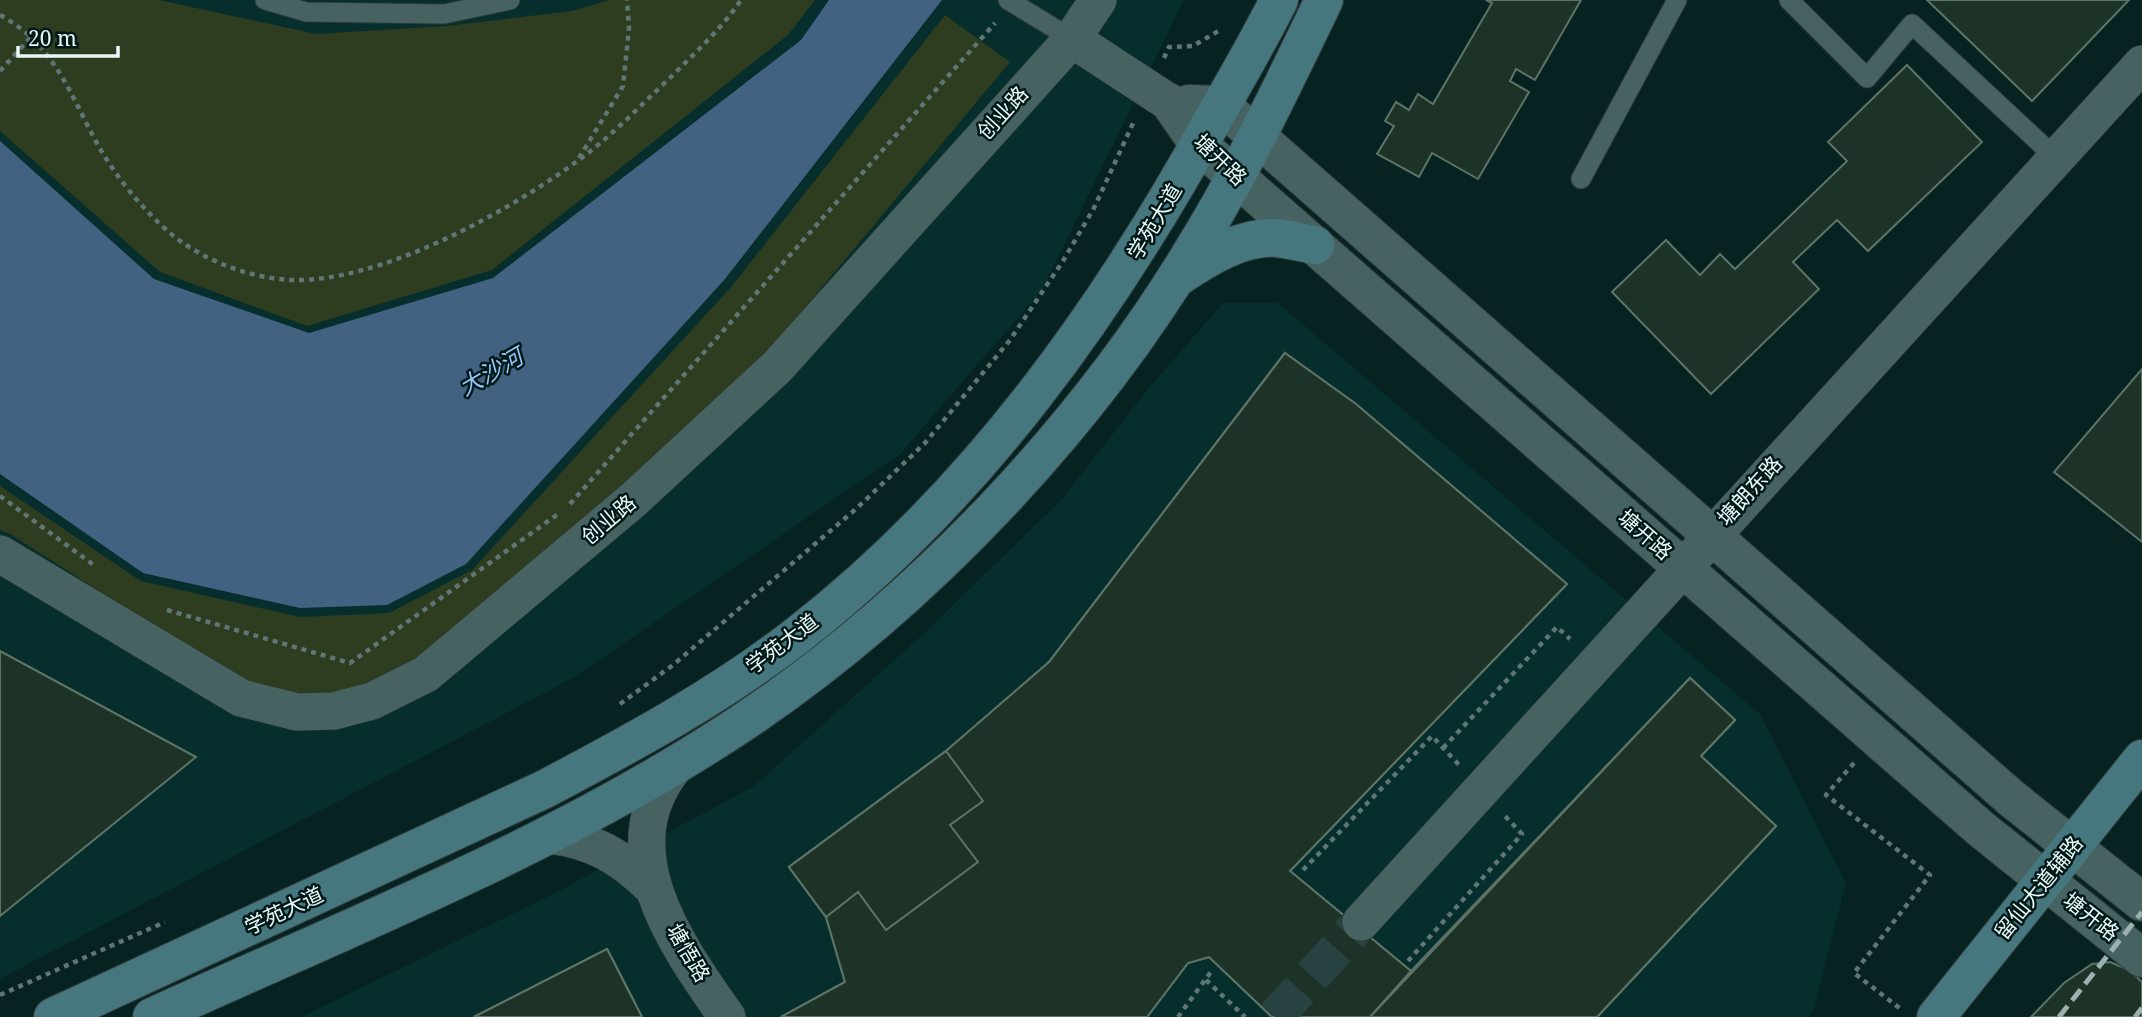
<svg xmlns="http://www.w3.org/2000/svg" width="2142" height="1017" font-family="'Noto Serif','Noto Sans SC',serif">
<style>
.built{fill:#062e2c}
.green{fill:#2e3c20}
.water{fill:#436282}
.building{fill:#1e3327;stroke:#5d7467;stroke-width:2}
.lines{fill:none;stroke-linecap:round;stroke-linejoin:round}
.minor-tunnel{stroke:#284241;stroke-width:37;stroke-dasharray:37 18;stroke-linecap:butt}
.service-casing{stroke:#2f3b39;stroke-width:21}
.minor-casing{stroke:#2f3b39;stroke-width:38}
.tertiary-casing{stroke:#2f3b39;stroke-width:40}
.secondary-casing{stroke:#2f3b39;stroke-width:40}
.path{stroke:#5f7675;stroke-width:4.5;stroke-dasharray:5 5;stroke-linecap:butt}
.service{stroke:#476361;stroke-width:19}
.minor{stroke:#476361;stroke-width:37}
.tertiary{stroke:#476361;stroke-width:38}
.secondary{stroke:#47777e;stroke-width:38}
.rail{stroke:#9cb0ae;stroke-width:5;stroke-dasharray:14 7;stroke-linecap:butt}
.labels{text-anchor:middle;stroke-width:5;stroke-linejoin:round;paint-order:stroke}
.street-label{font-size:21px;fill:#e9f9f7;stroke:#001918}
.water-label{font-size:23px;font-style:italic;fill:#94c7fc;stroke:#001918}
</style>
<rect width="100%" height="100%" fill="#062221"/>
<g class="built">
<path d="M0,0H1184L1042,290L900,454L575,677L0,979Z"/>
<path d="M1223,303H1278L1760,714L1846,883L1814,1010L1808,1017H301L551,895L754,786L921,636L1062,499L1147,390Z"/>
</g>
<g class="green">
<path d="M0,0H159L316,34L446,26L572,11L609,0H815L788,35L492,270L307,326L160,272L0,131Z"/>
<path d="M945,15L1010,62L763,358L624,491L416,666L331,698L249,687L10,534L0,530V486L141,581L300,617L389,613L472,570L732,286Z"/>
</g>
<path class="water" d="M829,0H942L725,279L466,564L387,605L300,608L143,573L0,474V141L154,279L309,333L493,278L801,40Z"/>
<g class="building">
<path d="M1486,0H1581L1535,80L1516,69L1510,81L1529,92L1478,179L1432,153L1419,177L1377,154L1394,126L1385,121L1396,102L1409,110L1418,94L1433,104L1492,3Z"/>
<path d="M1927,0H2129L2032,101Z"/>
<path d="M1907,65L1982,142L1868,251L1837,220L1793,262L1819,289L1711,394L1612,292L1666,240L1700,275L1720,254L1735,269L1847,161L1828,142Z"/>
<path d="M1285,353L1356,404L1567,584L1290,871L1411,971L1690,678L1735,720L1701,756L1776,826L1597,1017H1272L1209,957L1188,963L1147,1017H781L845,982L826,917L789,867L946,751L1049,662Z"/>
<path d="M1285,353L1334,391L1297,439L1353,481L1308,540L1252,497L1179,593L1234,635L1190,694L1134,652L1098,700L1049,662Z"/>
<path d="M1285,353L1356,404L1567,584L1290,871L1411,971L1370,1017H1272L1209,957L1188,963L1147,1017H781L845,982L826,917L789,867L946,751L1049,662Z"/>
<path d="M2142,369V542L2054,472Z"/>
<path d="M0,651L196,757L0,916Z"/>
<path d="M1690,678L1735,720L1701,756L1776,826L1597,1017H1526L1640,895L1559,818Z"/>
<path d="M1690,678L1735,720L1701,756L1776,826L1597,1017H1370Z"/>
<path d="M946,751L983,801L950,825L978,862L886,930L858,892L826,917L789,867Z"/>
<path d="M607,949L642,1017H474Z"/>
<path d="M607,949L635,1003L608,1017H474Z"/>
<path d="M607,949L642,1017H474Z"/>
<path d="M2110,962L2129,970L2142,982V1017H2031L2064,983L2092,964Z"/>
</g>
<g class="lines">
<path class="minor-tunnel" d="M1275,1017L1361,922"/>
<g class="service-casing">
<g id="service">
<path d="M265,0L306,12L444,14L510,0"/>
<path d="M1008,0L1072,39"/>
<path d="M1789,0L1867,78L1912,24L2056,158"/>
<path d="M1581,179L1677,0"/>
</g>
</g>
<g class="minor-casing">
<g id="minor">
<path d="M1072,39L1170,103"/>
<path d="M0,554L241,698L297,712L334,711L372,701L426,674L633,500L777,367L1072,39L1098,0"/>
<path d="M677,764C606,847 675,943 727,1017"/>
<path d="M549,835C593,840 621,857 652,887"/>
<path d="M1361,922L2142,64"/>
</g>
</g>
<g class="tertiary-casing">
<g id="tertiary">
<path d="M1170,103L1199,145L1234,175L1981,829L2142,958"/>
<path d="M1189,104L1221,105L2011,798L2142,902"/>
</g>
</g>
<g class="secondary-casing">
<g id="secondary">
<path d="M1178,277C1206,258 1241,236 1276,238C1289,239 1302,243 1315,245"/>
<path d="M53,1017L545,789C632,743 721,695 799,634C977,495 1107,312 1215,116C1237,78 1259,40 1279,0"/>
<path d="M152,1017C351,926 559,845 742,723C920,604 1088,427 1198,242C1245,165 1285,81 1324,0"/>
<path d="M1936,1017L2142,759"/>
</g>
</g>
<g class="path">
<path d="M0,15C56,46 70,95 99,147C117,178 143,210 170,233C202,260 249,278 291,280C379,283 506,213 576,162C611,137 642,104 674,74C698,50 722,28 741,0"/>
<path d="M1164,58L1169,47L1193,46L1220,30"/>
<path d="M0,71L30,38"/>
<path d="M579,158L623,86L629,28L627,0"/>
<path d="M0,496L95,566"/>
<path d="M570,504L995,23"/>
<path d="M167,610L350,663L558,514"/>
<path d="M620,704L673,665L856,509L925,443L1010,340L1063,261L1094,208L1135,119"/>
<path d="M1443,748L1557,627L1570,639"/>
<path d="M1854,763L1826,795L1930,875L1854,973L1902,1010"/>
<path d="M1303,870L1432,736L1459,765"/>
<path d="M1408,961L1522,834L1505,816"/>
<path d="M1206,980L1245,1017"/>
<path d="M0,995L165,922"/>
<path d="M1178,1017L1213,969"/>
</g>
<use href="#service" class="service"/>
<use href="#minor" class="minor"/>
<use href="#tertiary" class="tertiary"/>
<use href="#secondary" class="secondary"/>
<g class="rail">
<path d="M2059,1017L2142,912"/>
<path d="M2135,1017L2142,1008"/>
</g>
</g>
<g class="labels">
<g class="street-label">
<text transform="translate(1003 113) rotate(-48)" y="7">创业路</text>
<text transform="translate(1220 160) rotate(44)" y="7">塘开路</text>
<text transform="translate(1155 222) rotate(-59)" y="7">学苑大道</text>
<text transform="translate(1750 491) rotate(-48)" y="7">塘朗东路</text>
<text transform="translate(609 520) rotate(-40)" y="7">创业路</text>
<text transform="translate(1645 535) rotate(41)" y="7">塘开路</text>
<text transform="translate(782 644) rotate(-37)" y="7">学苑大道</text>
<text transform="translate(2039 888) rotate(-51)" y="7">留仙大道辅路</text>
<text transform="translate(284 911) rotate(-25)" y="7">学苑大道</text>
<text transform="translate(2091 917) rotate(38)" y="7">塘开路</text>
<text transform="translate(688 953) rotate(60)" y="7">塘悟路</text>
</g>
<g class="water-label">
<text transform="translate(491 372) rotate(-30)" y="8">大沙河</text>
</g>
</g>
<path d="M18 46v10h100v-10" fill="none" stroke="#e9f9f7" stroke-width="3.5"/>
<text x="28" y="46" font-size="21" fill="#e9f9f7" stroke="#001918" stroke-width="5" paint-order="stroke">20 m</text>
</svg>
